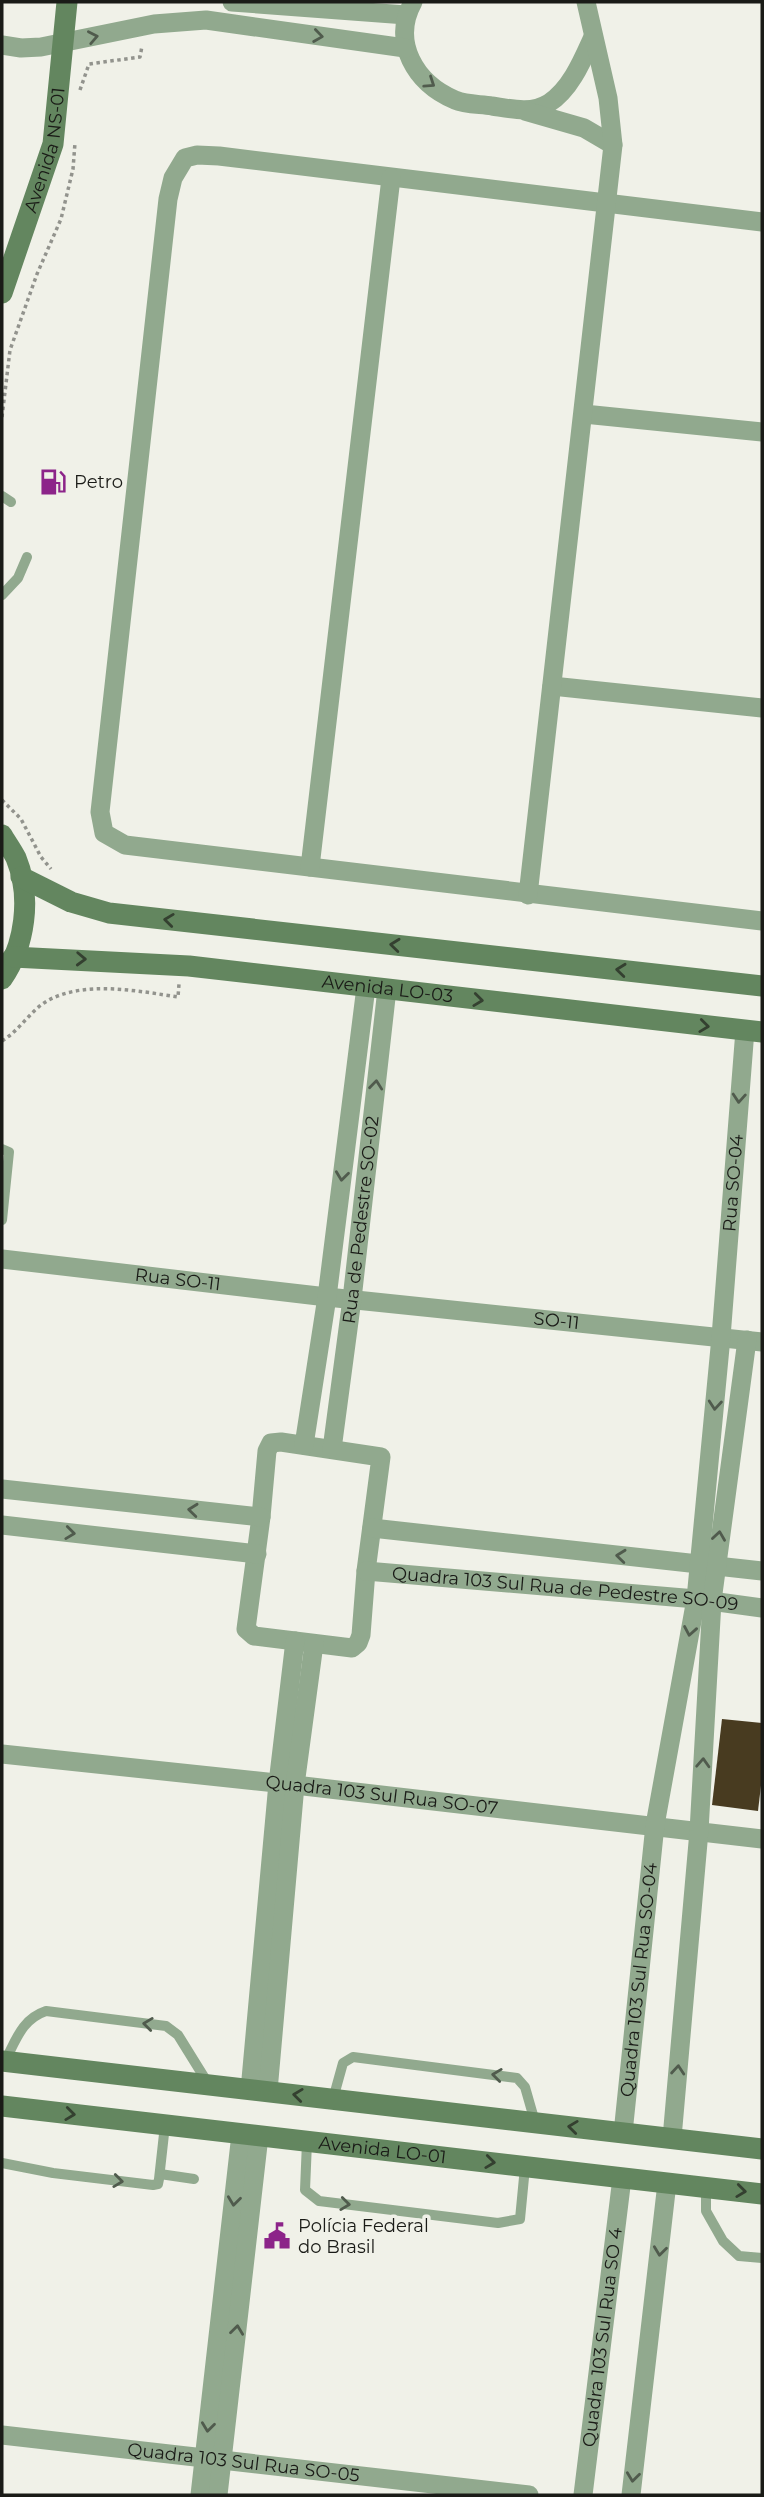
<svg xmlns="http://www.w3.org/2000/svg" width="764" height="2497" font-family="Montserrat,sans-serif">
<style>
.building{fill:#483b20}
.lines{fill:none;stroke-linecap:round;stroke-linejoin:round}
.path{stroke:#92938d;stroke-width:3.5;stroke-dasharray:3.5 3.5;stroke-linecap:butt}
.lane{stroke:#91a98e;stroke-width:10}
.street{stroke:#91a98e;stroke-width:19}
.secondary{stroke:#63865f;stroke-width:21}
.oneway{stroke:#505b4d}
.oneway2{stroke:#344030}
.labels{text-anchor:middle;stroke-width:7;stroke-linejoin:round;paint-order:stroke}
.street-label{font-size:18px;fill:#1a1b17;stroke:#f0f1e8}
.poi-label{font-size:18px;fill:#1a1b17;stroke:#f0f1e8;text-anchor:start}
</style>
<rect width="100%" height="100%" fill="#f0f1e8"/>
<path class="building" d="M722,1719L762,1723V1777L758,1811L712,1805Z"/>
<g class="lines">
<g class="path">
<path d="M80,90L89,64L140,57L142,46"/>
<path d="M2,417L10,350L37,274L61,219L73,169L75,143"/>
<path d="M2,800L21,819L41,857L51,869"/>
<path d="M2,1041C20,1030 30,1011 47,1001C84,980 138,991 178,997L179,984"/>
</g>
<g class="lane">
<path d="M2,496L11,502"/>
<path d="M2,595L18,578L27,557"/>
<path d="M2,1149L9,1152L2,1220"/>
<path d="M5,2061C16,2040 22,2019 46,2011L166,2026L178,2035L209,2085"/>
<path d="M333,2099L343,2063L353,2057L517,2078L525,2087L535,2122"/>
<path d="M307,2142L305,2190L319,2201L498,2223L520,2219L525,2167"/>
<path d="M2,2163L53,2173L153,2185L158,2184L159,2179L165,2125"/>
<path d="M160,2174L194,2179"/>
<path d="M706,2188V2211L723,2241L739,2256L762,2258"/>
</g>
<g class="street">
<path d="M232,2L406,15"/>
<path d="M413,2C391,42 415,83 455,100C466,105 481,104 492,106C512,109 531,114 549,103C571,89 583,59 593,37"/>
<path d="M2,45L21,48L41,47L154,24L206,20L405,48"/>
<path d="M525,111L584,128L613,145"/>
<path d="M762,222L219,156L197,155L185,158L173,178L168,199L100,812L104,833L125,845L762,921"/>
<path d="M584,414L762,432"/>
<path d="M552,686L762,708"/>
<path d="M310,867L391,178"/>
<path d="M528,895L613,145L608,98L586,2"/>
<path id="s1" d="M2,1259L327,1297L762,1342"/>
<path d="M281,1442L381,1457L366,1571L361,1635L358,1643L352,1648L254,1636L246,1629L261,1517L267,1451L271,1443Z"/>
<path d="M304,1445L327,1297L366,987"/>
<path id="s2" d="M332,1449L352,1299L387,989"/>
<path d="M2,1489L261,1517"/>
<path d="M2,1525L257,1554"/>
<path d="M372,1528L762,1571"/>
<path id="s3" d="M366,1571L696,1599L762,1608"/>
<path id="s4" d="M2,1754L295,1785L762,1839"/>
<path d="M250,2090L278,1783L295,1641"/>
<path d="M268,2091L295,1785L314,1644"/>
<path id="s5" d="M623,2133L655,1825L696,1599L721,1337L745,1030"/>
<path d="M672,2138L699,1831L712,1601L747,1340"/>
<path id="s6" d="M2,2435L529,2495"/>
<path d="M200,2495L241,2134"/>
<path d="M218,2495L259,2136"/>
<path id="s7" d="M583,2495L622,2178"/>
<path d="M631,2495L667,2183"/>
</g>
<g class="secondary">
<path id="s8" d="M2,293L53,144L67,2"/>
<path d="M2,835C6,842 12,850 16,858C32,897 25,946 2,979"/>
<path d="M21,877L71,902L109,913L762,986"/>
<path id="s9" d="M13,957L189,966L762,1032"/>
<path d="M2,2061L762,2149"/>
<path id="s10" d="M2,2106L762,2194"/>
</g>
</g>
<defs><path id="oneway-chevron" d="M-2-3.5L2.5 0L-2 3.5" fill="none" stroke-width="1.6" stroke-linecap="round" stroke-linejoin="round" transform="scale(1.75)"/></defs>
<g class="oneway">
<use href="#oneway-chevron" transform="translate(318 36) rotate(8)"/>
<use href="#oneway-chevron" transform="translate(93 37) rotate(-11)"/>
<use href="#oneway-chevron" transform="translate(430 83) rotate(34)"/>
<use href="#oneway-chevron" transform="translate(376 1085) rotate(-84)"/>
<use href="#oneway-chevron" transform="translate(739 1098) rotate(94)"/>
<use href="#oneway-chevron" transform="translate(342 1176) rotate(97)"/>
<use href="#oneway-chevron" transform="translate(715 1405) rotate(95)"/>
<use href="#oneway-chevron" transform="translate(193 1510) rotate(-174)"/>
<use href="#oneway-chevron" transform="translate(70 1533) rotate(7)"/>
<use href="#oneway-chevron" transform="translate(719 1536) rotate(-82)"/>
<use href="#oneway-chevron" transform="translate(621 1556) rotate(-174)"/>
<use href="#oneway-chevron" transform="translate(690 1631) rotate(100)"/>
<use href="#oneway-chevron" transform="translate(703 1763) rotate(-87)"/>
<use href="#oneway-chevron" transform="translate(148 2024) rotate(-173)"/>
<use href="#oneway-chevron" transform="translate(678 2070) rotate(-85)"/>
<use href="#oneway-chevron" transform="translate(497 2075) rotate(-173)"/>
<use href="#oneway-chevron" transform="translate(118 2181) rotate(7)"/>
<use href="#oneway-chevron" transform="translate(234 2201) rotate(97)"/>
<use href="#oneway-chevron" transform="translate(345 2204) rotate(7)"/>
<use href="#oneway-chevron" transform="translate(660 2251) rotate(97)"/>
<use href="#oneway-chevron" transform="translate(237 2330) rotate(-83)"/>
<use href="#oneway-chevron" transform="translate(208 2427) rotate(97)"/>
<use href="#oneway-chevron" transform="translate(633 2477) rotate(97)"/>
</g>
<g class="oneway2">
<use href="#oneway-chevron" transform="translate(169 920) rotate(-173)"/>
<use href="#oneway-chevron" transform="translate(395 945) rotate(-174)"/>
<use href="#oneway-chevron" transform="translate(81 959) rotate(2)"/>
<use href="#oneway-chevron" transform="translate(621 970) rotate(-174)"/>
<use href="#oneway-chevron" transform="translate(478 1000) rotate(7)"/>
<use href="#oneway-chevron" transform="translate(704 1026) rotate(7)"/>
<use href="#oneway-chevron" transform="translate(298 2095) rotate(-173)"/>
<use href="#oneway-chevron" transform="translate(70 2114) rotate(7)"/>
<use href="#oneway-chevron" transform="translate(573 2127) rotate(-173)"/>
<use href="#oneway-chevron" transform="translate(490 2162) rotate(7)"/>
<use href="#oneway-chevron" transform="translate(741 2191) rotate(7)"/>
</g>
<defs>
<g id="fuel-bare" transform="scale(2.1)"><path d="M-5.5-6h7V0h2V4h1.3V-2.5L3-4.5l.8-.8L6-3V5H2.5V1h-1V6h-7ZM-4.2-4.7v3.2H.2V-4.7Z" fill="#8c2489" stroke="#f0f1e8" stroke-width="2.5" paint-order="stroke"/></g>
<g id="civic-bare" transform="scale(2.1)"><path d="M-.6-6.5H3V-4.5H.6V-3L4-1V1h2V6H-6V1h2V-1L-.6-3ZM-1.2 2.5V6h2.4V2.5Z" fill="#8c2489" stroke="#f0f1e8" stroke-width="2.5" paint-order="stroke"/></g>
</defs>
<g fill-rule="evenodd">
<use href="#fuel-bare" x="53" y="482"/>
<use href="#civic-bare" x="277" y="2236"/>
</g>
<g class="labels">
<g class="street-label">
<text dy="6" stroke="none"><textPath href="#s8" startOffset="150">Avenida NS-01</textPath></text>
<text dy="6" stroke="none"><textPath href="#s9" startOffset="376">Avenida LO-03</textPath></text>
<text dy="6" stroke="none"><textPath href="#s5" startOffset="957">Rua SO-04</textPath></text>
<text dy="6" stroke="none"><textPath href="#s2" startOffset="231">Rua de Pedestre SO-02</textPath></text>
<text dy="6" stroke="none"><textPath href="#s1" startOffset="177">Rua SO-11</textPath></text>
<text dy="6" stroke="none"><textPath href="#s1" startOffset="558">SO-11</textPath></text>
<text dy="6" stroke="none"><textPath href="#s3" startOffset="200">Quadra 103 Sul Rua de Pedestre SO-09</textPath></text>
<text dy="6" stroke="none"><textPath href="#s4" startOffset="382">Quadra 103 Sul Rua SO-07</textPath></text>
<text dy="6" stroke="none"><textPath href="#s5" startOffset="154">Quadra 103 Sul Rua SO-04</textPath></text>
<text dy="6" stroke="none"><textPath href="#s10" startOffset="383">Avenida LO-01</textPath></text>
<text dy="6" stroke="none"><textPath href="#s7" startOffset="159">Quadra 103 Sul Rua SO 4</textPath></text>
<text dy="6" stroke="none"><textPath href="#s6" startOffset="243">Quadra 103 Sul Rua SO-05</textPath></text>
</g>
<g class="poi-label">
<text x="74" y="488">Petro</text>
<text x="298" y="2232">Polícia Federal<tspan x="298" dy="21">do Brasil</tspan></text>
</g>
</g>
<rect width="764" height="2497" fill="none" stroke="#1a1b17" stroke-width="7"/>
</svg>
